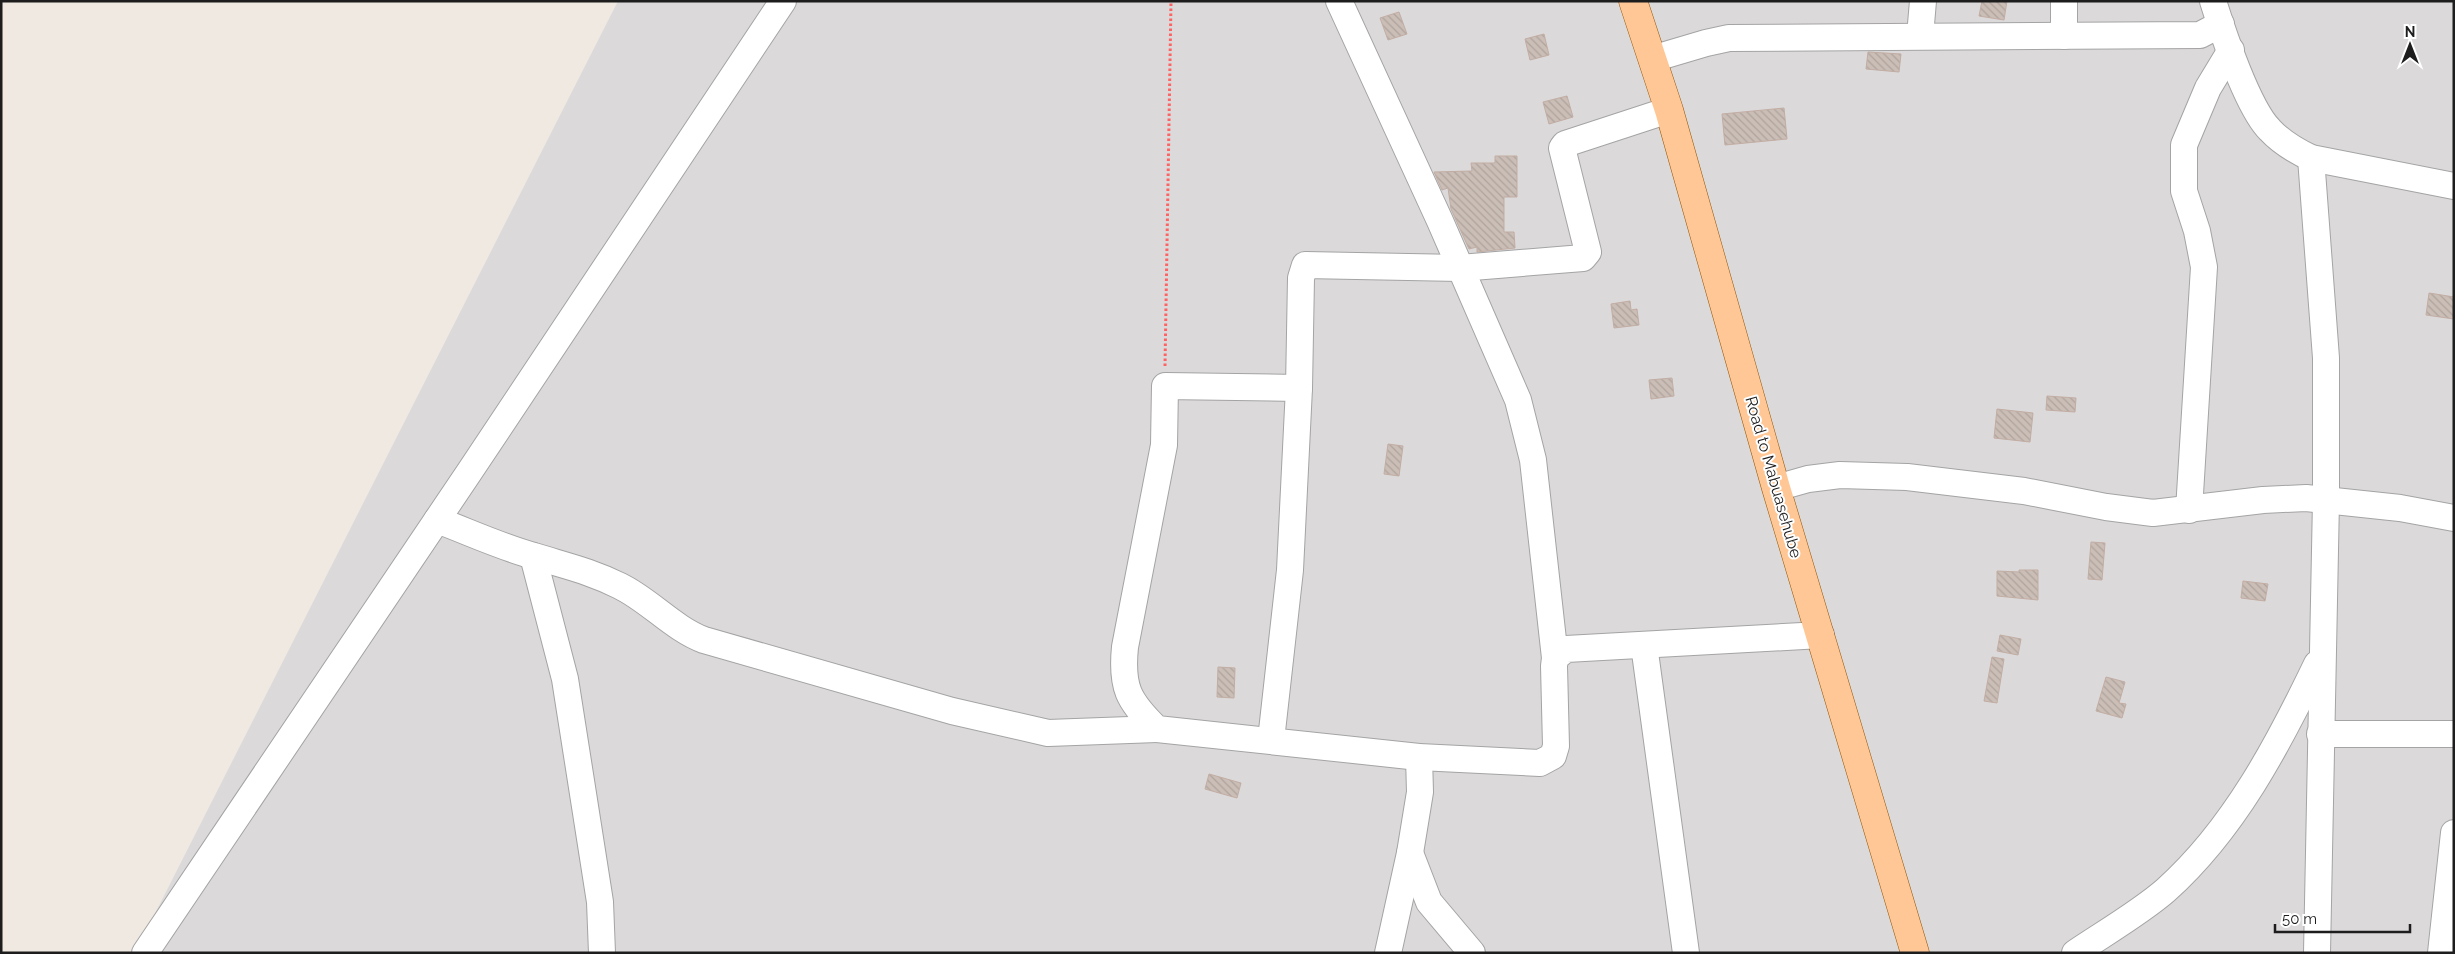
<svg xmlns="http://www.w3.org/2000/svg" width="2455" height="954" font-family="Raleway,sans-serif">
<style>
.residential{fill:#dbd9da}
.building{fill:url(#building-back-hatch);stroke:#c2ada3}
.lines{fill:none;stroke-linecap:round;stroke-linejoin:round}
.minor-casing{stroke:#a4a4a4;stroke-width:28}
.major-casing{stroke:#955400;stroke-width:29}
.path{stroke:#ff6263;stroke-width:3;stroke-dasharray:2.5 2.5;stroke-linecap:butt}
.minor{stroke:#fff;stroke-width:26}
.major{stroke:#ffc796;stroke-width:28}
.labels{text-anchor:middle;stroke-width:4;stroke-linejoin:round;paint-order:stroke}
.street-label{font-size:16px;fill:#1d1d1d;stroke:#fff}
</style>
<defs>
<pattern id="building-back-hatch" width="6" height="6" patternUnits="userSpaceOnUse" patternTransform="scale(1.25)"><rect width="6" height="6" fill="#cbbeb7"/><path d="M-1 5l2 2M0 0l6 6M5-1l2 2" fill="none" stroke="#aea39d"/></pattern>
</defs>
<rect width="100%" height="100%" fill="#efe9e1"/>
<path class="residential" d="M618,1H2454V953H135Z"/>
<g class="building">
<path d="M1982,1H2007L2004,20L1979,16Z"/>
<path d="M1399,12L1407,34L1388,40L1380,18Z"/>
<path d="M1544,34L1549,55L1530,60L1525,39Z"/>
<path d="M1868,52L1901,54L1899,72L1866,69Z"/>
<path d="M1567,96L1573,117L1549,124L1543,102Z"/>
<path d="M1784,108L1787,139L1725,145L1722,114Z"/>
<path d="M1495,156H1517V197H1504V232H1514L1515,248L1477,252V247L1469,249L1451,209L1448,188L1442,190L1434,172L1472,171L1471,163H1495Z"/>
<path d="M2429,293L2454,297V319L2426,315Z"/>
<path d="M1630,301L1631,310L1637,309L1639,325L1614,328L1611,304Z"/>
<path d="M1672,378L1674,396L1651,399L1649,380Z"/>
<path d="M2047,396L2076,398L2075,412L2046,410Z"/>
<path d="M1997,409L2033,413L2030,442L1994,438Z"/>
<path d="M1388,444L1403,446L1399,476L1384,474Z"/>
<path d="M2091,542L2105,543L2102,580L2088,579Z"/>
<path d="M2019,570H2038V600L1997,596V571L2019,572Z"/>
<path d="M2243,581L2268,584L2265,601L2241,598Z"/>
<path d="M2000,635L2021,639L2018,655L1997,651Z"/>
<path d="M1992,657L2004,659L1997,703L1984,701Z"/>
<path d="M1218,667L1235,668L1234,698L1217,697Z"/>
<path d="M2106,677L2125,682L2119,703L2126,704L2122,718L2096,711Z"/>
<path d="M1209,774L1241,783L1237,798L1205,789Z"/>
</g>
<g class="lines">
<g class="minor-casing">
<g id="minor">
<path d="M1339,1L1440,221L1518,400L1533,460L1555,658"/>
<path d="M2064,1V36"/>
<path d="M2213,1C2223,33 2248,108 2270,130C2282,143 2296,151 2311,158L2454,186"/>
<path d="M1920,36L1923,1"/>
<path d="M1652,59L1706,43L1729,38L2200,35L2221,24"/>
<path d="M2311,158L2326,358V500L2317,953"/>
<path d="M1299,388L1165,386L1164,445L1125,647C1121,687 1128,701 1157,729L1419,757L1540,763L1553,756L1556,746L1554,666L1555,658L1566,649L1821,635"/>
<path d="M1776,488L1808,479L1840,475L1907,477L2024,491L2106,507L2153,513L2263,500L2306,498L2400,508L2454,518"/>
<path d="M2189,510L2204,267L2197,231L2184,191V145L2208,88L2231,50"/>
<path d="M437,520C469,532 501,547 534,556C566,566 590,571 620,586C649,600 674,629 704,640L952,711L1048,733L1157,729"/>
<path d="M533,556L565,679L600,902L602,953"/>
<path d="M1644,645L1686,953"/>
<path d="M2320,734H2454"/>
<path d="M1271,740L1290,570L1299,388L1301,278L1305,265L1460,268L1583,258L1588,252L1562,148L1565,144L1669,110"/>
<path d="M1410,853L1429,902L1472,953"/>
<path d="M145,953L470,471L783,1"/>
<path d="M1388,953L1410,853L1420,792L1419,757"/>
<path d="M2075,953C2103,934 2141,912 2166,890C2234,829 2278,745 2317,664"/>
<path d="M2441,953L2454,833"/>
</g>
</g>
<g class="major-casing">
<path id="major" d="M1633,1L1669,110L1776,488L1915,953"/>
</g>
<path class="path" d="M1165,366L1171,1"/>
<use href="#minor" class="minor"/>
<use href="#major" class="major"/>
</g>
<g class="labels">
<g class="street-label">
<text transform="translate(1774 477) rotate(74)" y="6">Road to Mabuasehube</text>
</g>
</g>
<rect width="2455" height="954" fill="none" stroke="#1d1d1d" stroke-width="5"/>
<g transform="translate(2410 45)" stroke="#ffffff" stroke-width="4" paint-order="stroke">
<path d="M0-4L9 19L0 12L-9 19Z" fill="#1d1d1d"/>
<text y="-8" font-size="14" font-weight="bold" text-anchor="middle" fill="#1d1d1d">N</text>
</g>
<path d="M2275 924v8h135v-8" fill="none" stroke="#1d1d1d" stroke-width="2.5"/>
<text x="2282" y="924" font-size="15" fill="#1d1d1d" stroke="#ffffff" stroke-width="4" paint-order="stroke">50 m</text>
</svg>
